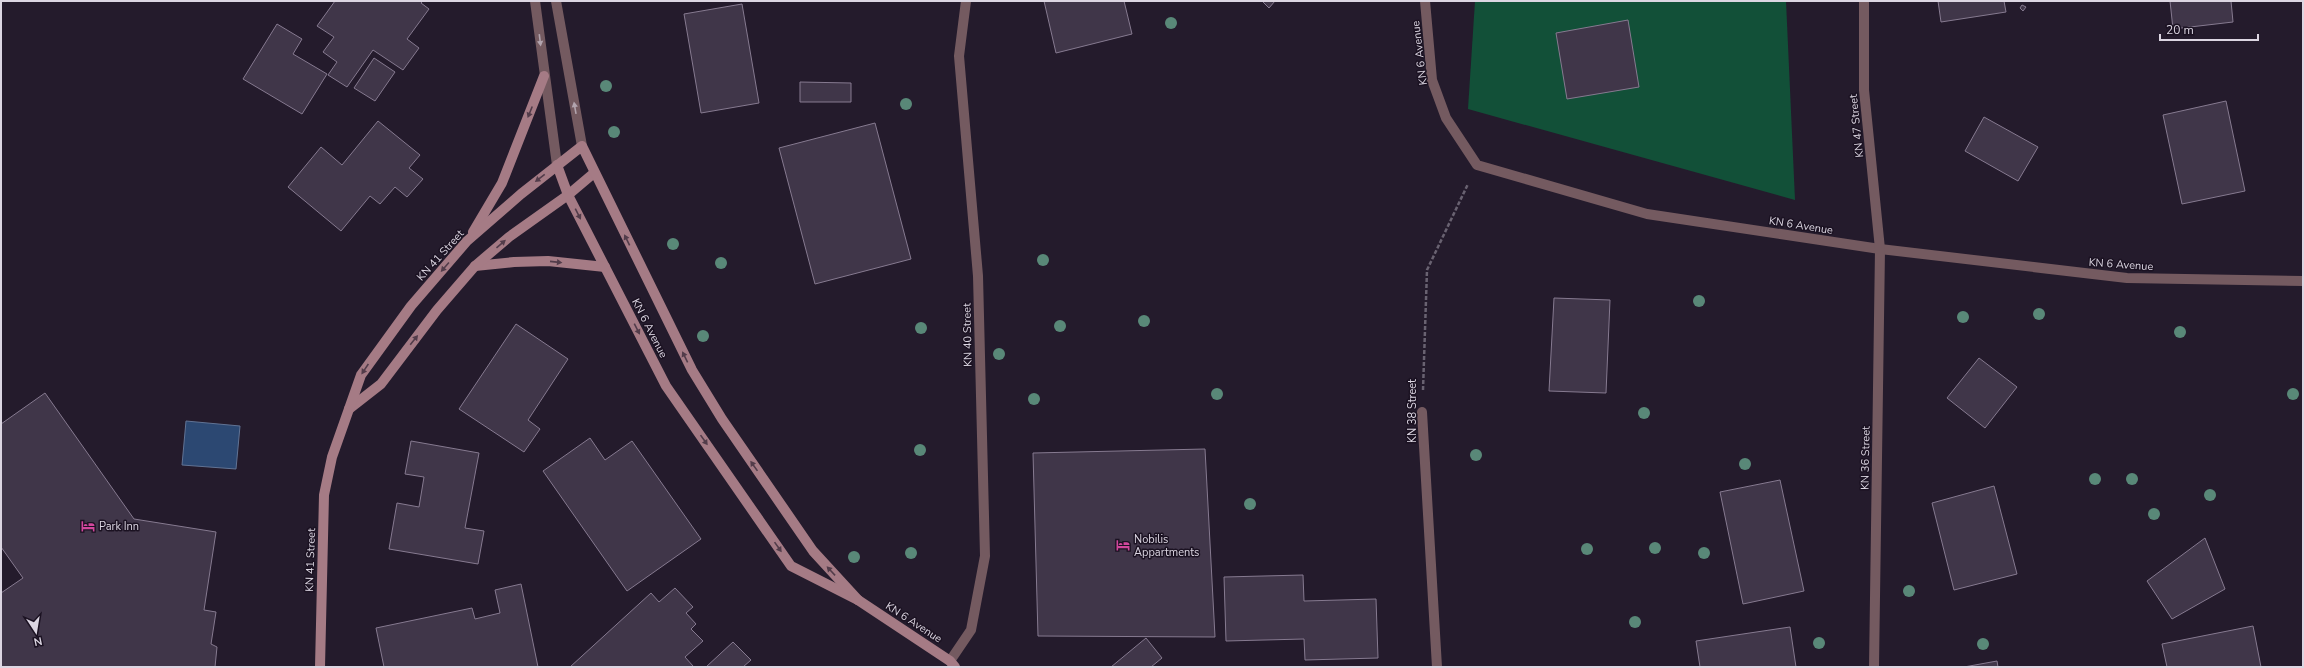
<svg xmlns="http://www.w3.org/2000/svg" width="2304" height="668" font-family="'Nunito Sans',sans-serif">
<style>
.green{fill:#125038}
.water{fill:#2c4872;stroke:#617394}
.building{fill:#403649;stroke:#867a90}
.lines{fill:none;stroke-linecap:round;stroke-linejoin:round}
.path{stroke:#696271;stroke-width:2.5;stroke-dasharray:4 2;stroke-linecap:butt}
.street{stroke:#745a60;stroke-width:10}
.secondary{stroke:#a57b85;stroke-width:10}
.tree{fill:#598878}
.oneway{fill:#b2a4ae}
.oneway2{fill:#523c4a}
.labels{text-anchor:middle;stroke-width:3;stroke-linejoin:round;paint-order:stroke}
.street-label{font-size:11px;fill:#dcd6e2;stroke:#1b1222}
.poi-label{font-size:11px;fill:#dcd6e2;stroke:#1b1222;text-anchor:start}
</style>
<rect width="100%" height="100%" fill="#241b2c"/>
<path class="green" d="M1475,1H1786L1795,200L1468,109Z"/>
<path class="water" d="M186,421L240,426L236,469L182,465Z"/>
<g class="building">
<path d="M335,1H423L421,3L429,9L407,39L419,48L403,70L373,50L347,87L328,75L337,62L323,52L334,37L317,26Z"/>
<path d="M1044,1H1124L1132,34L1056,53Z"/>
<path d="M1262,1H1275L1269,8Z"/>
<path d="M1938,1H2004L2006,12L1941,22Z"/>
<path d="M2170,1H2231L2233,22L2173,29Z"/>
<path d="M742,4L759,103L701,113L684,14Z"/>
<path d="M2022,5L2026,7L2023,11L2020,8Z"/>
<path d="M1628,20L1639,87L1567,99L1556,33Z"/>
<path d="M277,24L302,39L293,54L327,74L302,114L243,79Z"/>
<path d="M374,58L395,72L375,101L354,88Z"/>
<path d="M800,82L851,83V102H800Z"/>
<path d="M2226,101L2245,191L2182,204L2163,115Z"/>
<path d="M1984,117L2038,147L2018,181L1965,151Z"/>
<path d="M378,121L420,155L409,168L423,179L407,197L395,187L380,204L370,196L341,231L288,187L321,147L342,165Z"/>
<path d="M875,123L911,259L815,284L779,148Z"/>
<path d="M1554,298L1610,300L1606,393L1549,391Z"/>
<path d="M516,324L568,359L528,420L540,429L524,452L459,409Z"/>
<path d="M1979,358L2017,387L1985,428L1947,398Z"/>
<path d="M45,393L134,519L216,532L204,610L216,612L211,644L217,647L215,667H1V593L23,578L1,547V424Z"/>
<path d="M590,438L605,460L632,441L701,539L627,591L543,471Z"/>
<path d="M411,441L479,453L465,528L484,531L478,564L389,549L397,503L419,507L424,477L405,474Z"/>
<path d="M1205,449L1215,637L1038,636L1033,453Z"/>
<path d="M1780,480L1804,591L1743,604L1720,492Z"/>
<path d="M1994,486L2017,574L1954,590L1932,503Z"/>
<path d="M2205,538L2225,589L2172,619L2147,581Z"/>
<path d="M1303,575L1304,601L1376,599L1378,658L1305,660L1304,639L1226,641L1224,577Z"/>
<path d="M521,584L538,667H384L376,628L472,608L475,619L500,613L495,590Z"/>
<path d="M675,588L693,607L686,613L696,624L691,629L703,641L685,657L693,666L691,667H570L651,593L659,602Z"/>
<path d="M2253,626L2261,667H2167L2162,644Z"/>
<path d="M1790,627L1796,667H1700L1696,641Z"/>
<path d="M1146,638L1162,658L1151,667H1111Z"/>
<path d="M733,642L751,660L743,667H706Z"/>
<path d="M1997,661L1998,667H1964Z"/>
</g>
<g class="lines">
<path class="path" d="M1423,390L1427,270L1468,184"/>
<g class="street">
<path d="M535,1L557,165"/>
<path d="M556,1L582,146"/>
<path d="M1425,1L1432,80L1446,118L1477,165L1647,214L1880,249L2127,278L2303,281"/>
<path d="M1864,1V90L1880,249L1874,667"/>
<path d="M1422,412L1437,667"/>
<path d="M950,661L971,630L985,556L978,276L959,56L966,1"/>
</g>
<g class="secondary">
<path d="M557,165L568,195L666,386L791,566L858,600L950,661L955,667"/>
<path d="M473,232L502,183L544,76"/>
<path d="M475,266L514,262L548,261L605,267"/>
<path d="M349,409L381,384L437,310L475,266L509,237L568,195L594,173"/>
<path d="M320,667L324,495L332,457L361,375L411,306L467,241L521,194L582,146L692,370L722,419L813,551L858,600"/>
</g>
</g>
<g class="tree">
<circle cx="1171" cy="23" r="6"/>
<circle cx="606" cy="86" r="6"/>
<circle cx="906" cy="104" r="6"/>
<circle cx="614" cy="132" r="6"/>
<circle cx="673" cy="244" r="6"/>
<circle cx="1043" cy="260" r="6"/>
<circle cx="721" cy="263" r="6"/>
<circle cx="1699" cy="301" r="6"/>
<circle cx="2039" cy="314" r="6"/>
<circle cx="1963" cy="317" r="6"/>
<circle cx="1144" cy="321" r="6"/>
<circle cx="1060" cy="326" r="6"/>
<circle cx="921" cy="328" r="6"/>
<circle cx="2180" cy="332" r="6"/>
<circle cx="703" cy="336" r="6"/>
<circle cx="999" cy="354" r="6"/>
<circle cx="1217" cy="394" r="6"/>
<circle cx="2293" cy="394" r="6"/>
<circle cx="1034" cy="399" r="6"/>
<circle cx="1644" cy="413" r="6"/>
<circle cx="920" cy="450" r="6"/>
<circle cx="1476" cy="455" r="6"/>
<circle cx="1745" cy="464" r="6"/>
<circle cx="2095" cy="479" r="6"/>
<circle cx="2132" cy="479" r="6"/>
<circle cx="2210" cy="495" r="6"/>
<circle cx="1250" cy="504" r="6"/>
<circle cx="2154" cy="514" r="6"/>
<circle cx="1655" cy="548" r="6"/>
<circle cx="1587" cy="549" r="6"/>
<circle cx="911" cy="553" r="6"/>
<circle cx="1704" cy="553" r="6"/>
<circle cx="854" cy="557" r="6"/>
<circle cx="1909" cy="591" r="6"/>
<circle cx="1635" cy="622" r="6"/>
<circle cx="1819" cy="643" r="6"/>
<circle cx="1983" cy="644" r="6"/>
</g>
<defs><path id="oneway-solid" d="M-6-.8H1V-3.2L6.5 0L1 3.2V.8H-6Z"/></defs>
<g class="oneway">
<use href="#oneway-solid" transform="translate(540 40) rotate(83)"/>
<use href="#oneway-solid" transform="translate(575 108) rotate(-100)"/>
</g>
<g class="oneway2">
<use href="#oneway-solid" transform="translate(530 112) rotate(112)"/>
<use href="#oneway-solid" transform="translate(540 178) rotate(142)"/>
<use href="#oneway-solid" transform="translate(578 214) rotate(63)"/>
<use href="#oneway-solid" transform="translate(627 240) rotate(-116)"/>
<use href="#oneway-solid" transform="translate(501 244) rotate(-41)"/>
<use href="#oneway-solid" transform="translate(556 262) rotate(6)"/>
<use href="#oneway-solid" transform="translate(445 267) rotate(131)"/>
<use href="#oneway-solid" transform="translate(637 329) rotate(63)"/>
<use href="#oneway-solid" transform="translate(414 340) rotate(-51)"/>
<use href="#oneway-solid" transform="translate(685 357) rotate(-116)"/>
<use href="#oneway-solid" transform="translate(365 369) rotate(124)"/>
<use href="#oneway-solid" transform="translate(704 440) rotate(55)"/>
<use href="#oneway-solid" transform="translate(754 466) rotate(-125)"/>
<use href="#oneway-solid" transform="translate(778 547) rotate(55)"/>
<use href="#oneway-solid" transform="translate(831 571) rotate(-133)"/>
</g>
<defs>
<g id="hotel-bare" transform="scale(1.08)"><path d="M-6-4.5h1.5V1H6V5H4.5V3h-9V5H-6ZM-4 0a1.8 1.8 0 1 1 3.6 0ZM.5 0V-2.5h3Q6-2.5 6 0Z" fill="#d1479c" stroke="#1b1222" stroke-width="2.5" paint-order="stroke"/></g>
</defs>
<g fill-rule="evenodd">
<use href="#hotel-bare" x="88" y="526"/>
<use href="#hotel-bare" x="1123" y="545"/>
</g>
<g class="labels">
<g class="street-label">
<text transform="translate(1419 53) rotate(-97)" y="4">KN 6 Avenue</text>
<text transform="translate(1856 126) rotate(-96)" y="4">KN 47 Street</text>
<text transform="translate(1801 225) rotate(9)" y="4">KN 6 Avenue</text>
<text transform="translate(440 255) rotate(-48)" y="4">KN 41 Street</text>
<text transform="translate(2121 264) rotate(4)" y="4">KN 6 Avenue</text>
<text transform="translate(650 328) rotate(63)" y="4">KN 6 Avenue</text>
<text transform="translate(967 335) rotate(-91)" y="4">KN 40 Street</text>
<text transform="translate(1412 411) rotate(-90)" y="4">KN 38 Street</text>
<text transform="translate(1865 458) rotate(-89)" y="4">KN 36 Street</text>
<text transform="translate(310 560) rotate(-88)" y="4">KN 41 Street</text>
<text transform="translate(914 622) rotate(33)" y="4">KN 6 Avenue</text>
</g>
<g class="poi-label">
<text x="99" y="530">Park Inn</text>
<text x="1134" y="543">Nobilis<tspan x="1134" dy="13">Appartments</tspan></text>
</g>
</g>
<rect width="2304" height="668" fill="none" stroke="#dcd6e2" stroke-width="4"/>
<g transform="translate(36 632) rotate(168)" stroke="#1b1222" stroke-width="3" paint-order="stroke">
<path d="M0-3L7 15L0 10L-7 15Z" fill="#dcd6e2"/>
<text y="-6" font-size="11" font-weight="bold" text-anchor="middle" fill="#dcd6e2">N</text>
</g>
<path d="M2160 34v6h98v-6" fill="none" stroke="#dcd6e2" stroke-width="2"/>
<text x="2166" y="34" font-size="12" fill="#dcd6e2" stroke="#1b1222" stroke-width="3" paint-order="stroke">20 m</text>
</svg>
